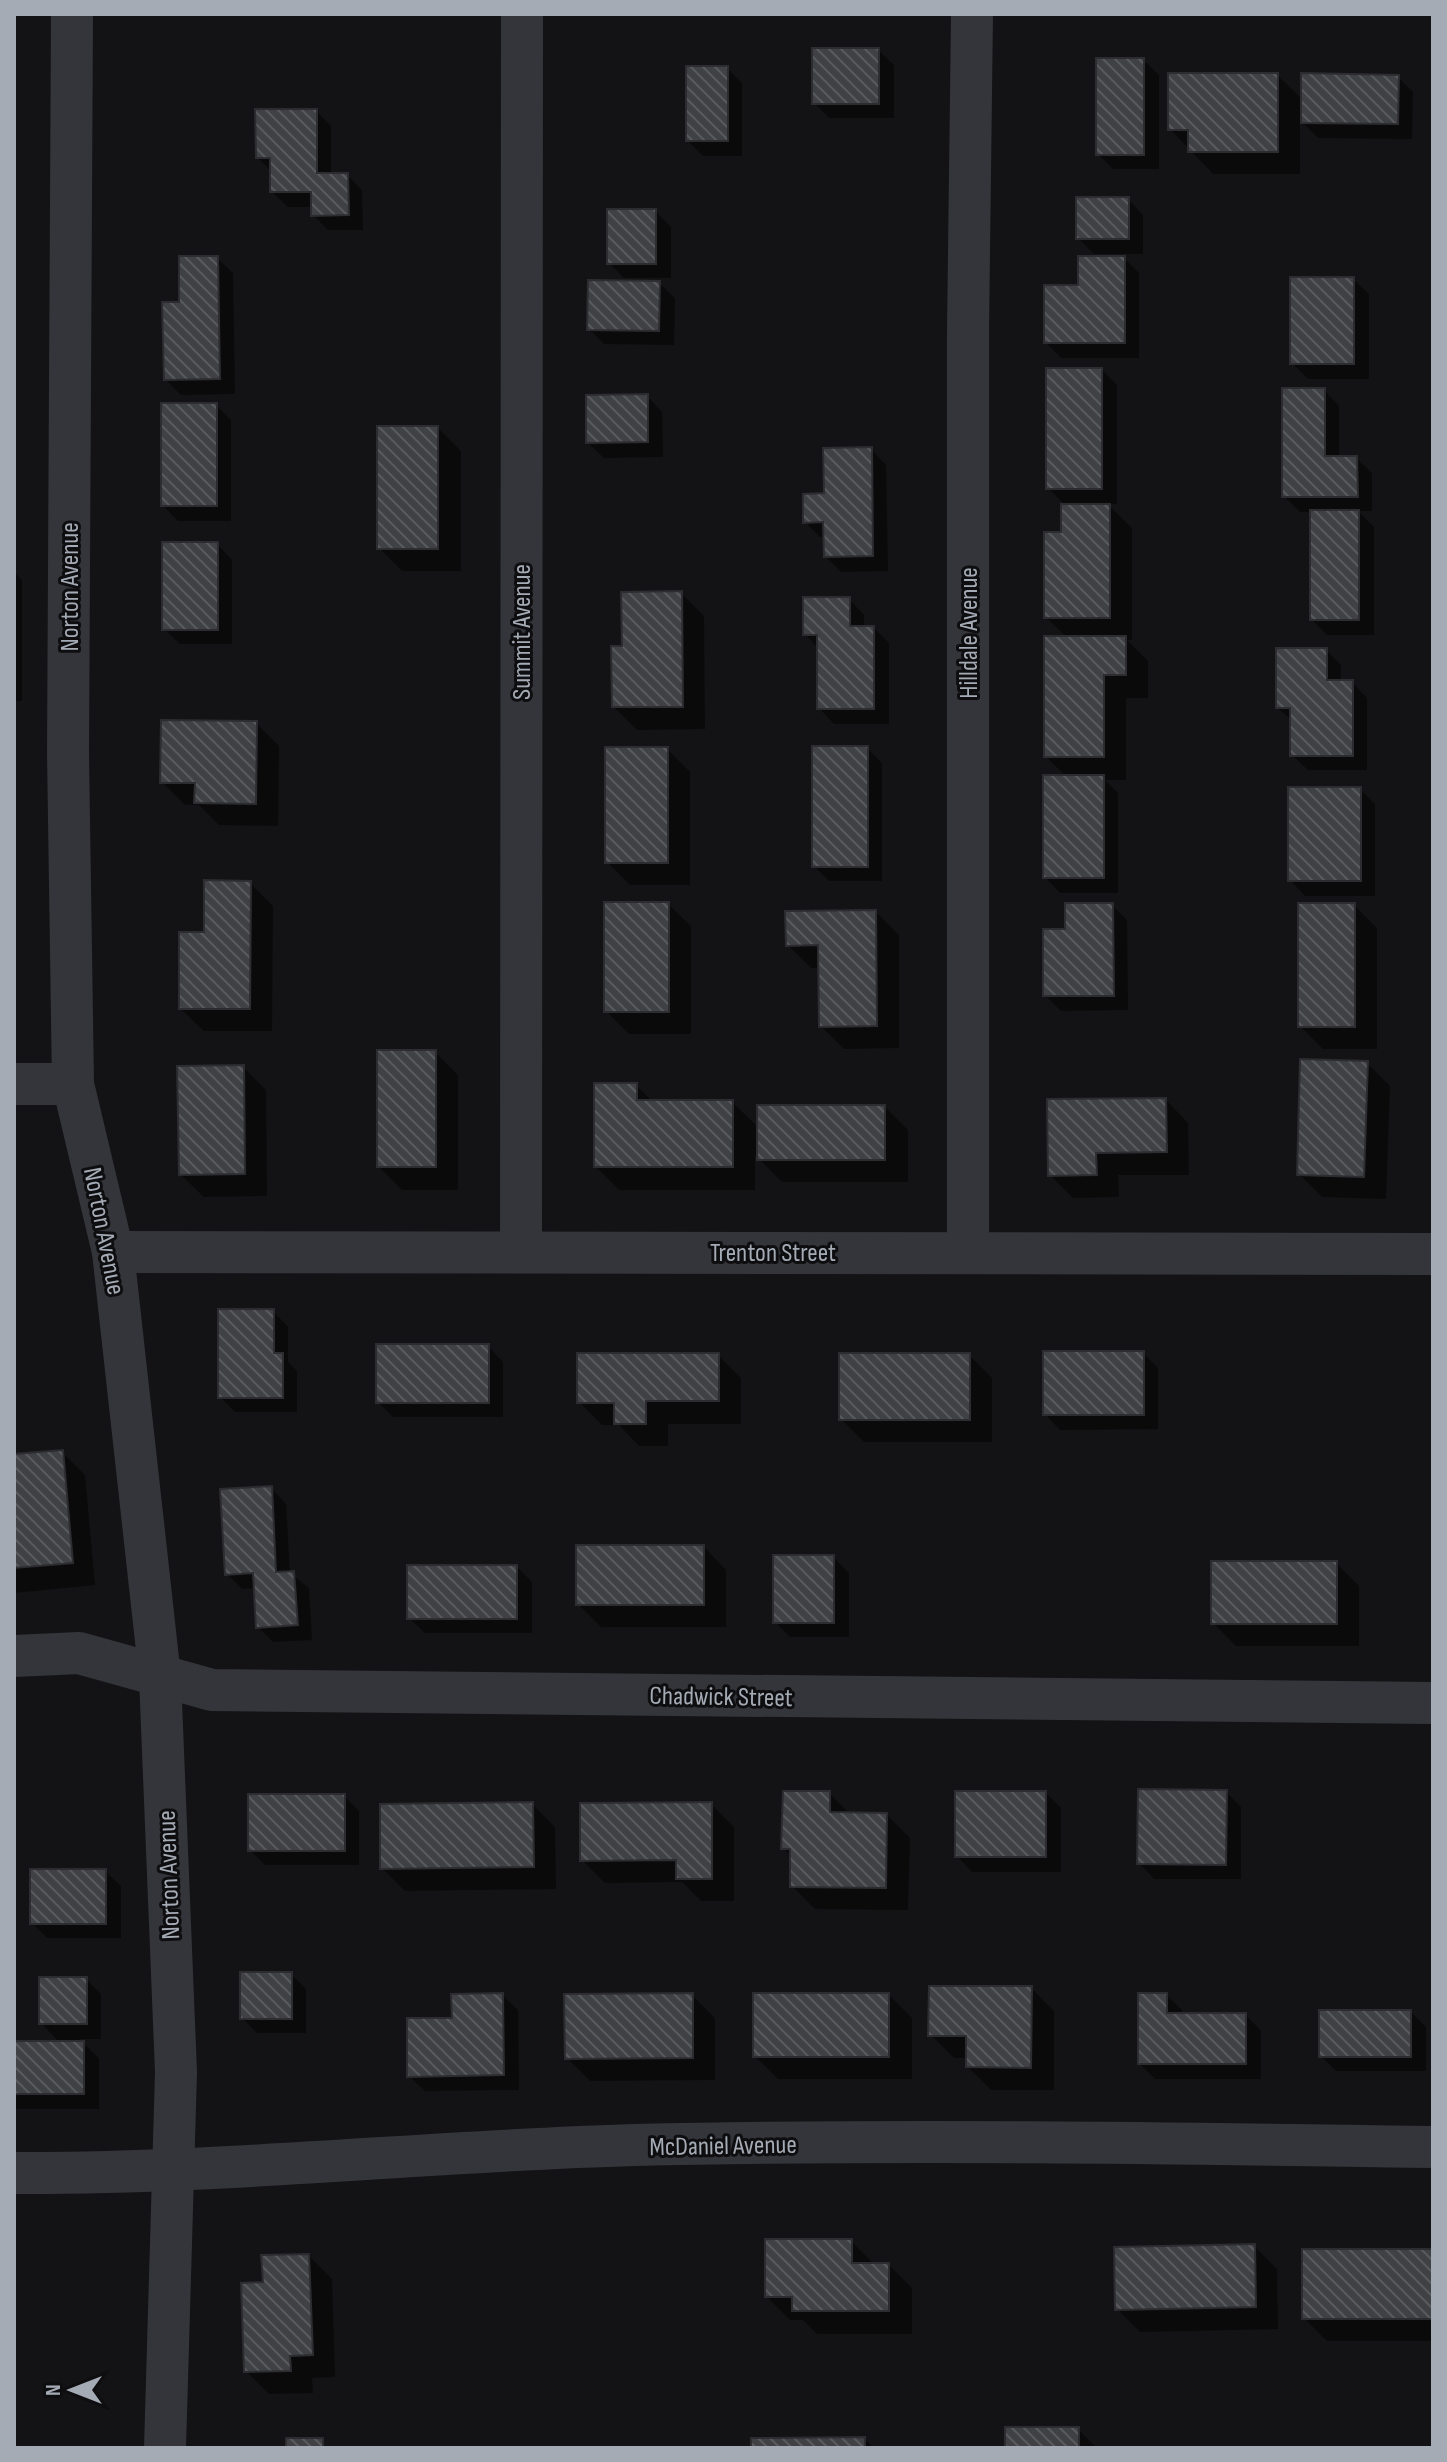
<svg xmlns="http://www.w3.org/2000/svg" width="1447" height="2462" font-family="'Sofia Sans Condensed',sans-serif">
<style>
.shadow{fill:#0007}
.building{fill:url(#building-back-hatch);stroke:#2d2d31;stroke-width:2}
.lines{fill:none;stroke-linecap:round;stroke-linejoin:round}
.street{stroke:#34353a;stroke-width:42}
.labels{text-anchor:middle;stroke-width:6;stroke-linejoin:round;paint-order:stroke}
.street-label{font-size:26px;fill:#a5abb5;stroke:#0e0e10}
</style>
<defs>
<pattern id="building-back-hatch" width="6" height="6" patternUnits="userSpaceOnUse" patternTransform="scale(2)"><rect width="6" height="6" fill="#3f4145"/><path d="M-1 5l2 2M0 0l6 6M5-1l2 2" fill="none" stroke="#585a5e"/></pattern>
</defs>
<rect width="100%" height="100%" fill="#131315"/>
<g class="shadow">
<path d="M878,50L894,65V118H829L814,103Z"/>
<path d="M1143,60L1159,75V169H1113L1098,154Z"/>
<path d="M727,68L742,83V156H703L688,141Z"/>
<path d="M1277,75L1303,100L1398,77L1413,92L1412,139L1318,138L1300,120V174H1213L1170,129Z"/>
<path d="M316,111L331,126V175H347L362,190L363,230H328L313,215V207H288L272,192V172L258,158Z"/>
<path d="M14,114L16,116V206H14Z"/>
<path d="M1128,199L1143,215V254H1094L1078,238Z"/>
<path d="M655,211L671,227V278H624L609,263Z"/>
<path d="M217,258L233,273L235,394L181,395L165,379L181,304Z"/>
<path d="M1124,258L1139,273V358H1061L1046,343L1080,287Z"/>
<path d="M1353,279L1369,294V379H1308L1292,363Z"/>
<path d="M659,283L675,298L674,345L604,344L589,329Z"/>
<path d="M1102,370L1117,385V504H1107L1132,528V640H1127L1148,661V698H1126V780H1105L1118,793V893H1060L1045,877L1067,777L1046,757L1067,638L1046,617L1066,506L1048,488Z"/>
<path d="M1324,390L1339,406V458H1356L1372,473V511H1358L1374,527V635H1327L1312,620V512H1300L1284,496Z"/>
<path d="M647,396L662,412L663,457L604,458L588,443Z"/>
<path d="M216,405L231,420V521H178L163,506Z"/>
<path d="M438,428L461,451V571H402L379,548Z"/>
<path d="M871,449L886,465L888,571L841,572L826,557L825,537H820L805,522Z"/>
<path d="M217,544L232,560V644H180L164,629Z"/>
<path d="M14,572L22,580V701H14Z"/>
<path d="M681,593L704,616L705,729L637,730L614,707L624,648Z"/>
<path d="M849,599L864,615V628H874L889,643V724H834L819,708V649L805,634Z"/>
<path d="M1326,650L1341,665V682H1352L1367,698V770H1308L1292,755V721L1278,708Z"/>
<path d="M256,723L279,746L278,826L219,825L199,805H185L162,782Z"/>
<path d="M867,748L882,763V881H829L814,866Z"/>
<path d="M667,749L690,772V885H630L607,862Z"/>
<path d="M1360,789L1375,804V896H1305L1290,880Z"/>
<path d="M250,883L273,906L272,1031H204L180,1008L206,934Z"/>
<path d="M668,904L691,926V1034H629L606,1011Z"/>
<path d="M1112,905L1127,920L1128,1010L1061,1011L1045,995Z"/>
<path d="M1354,905L1377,928V1049H1323L1300,1026Z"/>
<path d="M876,912L899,935V1048L844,1049L821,1026L820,968H811L788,945Z"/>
<path d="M435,1052L458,1075V1190H402L379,1167Z"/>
<path d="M1367,1063L1390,1086L1386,1199L1322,1197L1299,1174Z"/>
<path d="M243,1067L266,1090L267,1196L204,1197L180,1174Z"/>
<path d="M636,1085L653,1102H732L759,1128L885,1107L908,1130V1182H782L755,1155V1190H619L596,1167Z"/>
<path d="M1166,1100L1188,1123L1189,1175H1118L1119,1197L1073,1198L1050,1175Z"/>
<path d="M273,1311L288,1327V1362L297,1371V1412H235L220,1397Z"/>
<path d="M488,1346L503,1362V1417H393L378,1402Z"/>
<path d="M1143,1353L1158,1368V1429L1060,1430L1045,1414Z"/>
<path d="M718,1355L741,1378V1424H668V1446H639L619,1425H602L579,1402Z"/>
<path d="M969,1355L992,1378V1442H864L841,1419Z"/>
<path d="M62,1452L85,1475L95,1585L14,1593V1456Z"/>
<path d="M271,1488L286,1504L290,1573L309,1588L312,1640L273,1642L258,1627L256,1588L242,1589L227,1574Z"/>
<path d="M704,1547L726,1570V1627H601L578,1604Z"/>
<path d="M833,1557L849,1573V1637H790L775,1622Z"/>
<path d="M1336,1563L1359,1586V1646H1236L1213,1623Z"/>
<path d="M517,1567L532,1582V1633H425L409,1618Z"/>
<path d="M1226,1792L1241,1807V1879H1154L1139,1863Z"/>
<path d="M829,1793L850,1814L887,1815L910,1838L908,1910L815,1909L792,1886V1857L783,1848Z"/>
<path d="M1046,1793L1061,1808V1872H972L957,1856Z"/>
<path d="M344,1796L359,1811V1865H265L250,1850Z"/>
<path d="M532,1804L555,1827L556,1889L405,1891L382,1868Z"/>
<path d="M711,1804L734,1827V1901H701L682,1882L605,1883L582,1860Z"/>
<path d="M105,1871L121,1886V1938H47L32,1923Z"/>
<path d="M291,1974L306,1989V2033H257L242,2018Z"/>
<path d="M86,1979L101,1994V2039H79L99,2058V2109H14V2043H60L41,2023Z"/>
<path d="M1031,1988L1054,2011V2090H991L968,2067V2058H954L931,2035Z"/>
<path d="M502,1995L518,2010L519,2090L425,2091L409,2076L454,2020Z"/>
<path d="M692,1995L715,2018V2080L590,2081L567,2058Z"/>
<path d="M889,1995L912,2018V2079H778L755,2056Z"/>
<path d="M1166,1995L1182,2010V2015H1246L1261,2031V2079H1155L1140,2064Z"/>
<path d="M1411,2012L1426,2027V2071H1336L1321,2056Z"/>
<path d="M851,2241L874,2264L889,2265L912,2288V2334H817L803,2320H790L767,2297Z"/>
<path d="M1254,2246L1277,2269L1278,2329L1140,2332L1117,2309Z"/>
<path d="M1433,2251V2341H1327L1304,2318Z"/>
<path d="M309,2256L332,2279L335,2377L312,2378L313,2393L269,2394L246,2371L265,2284Z"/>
<path d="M1078,2429L1097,2448H1007Z"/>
<path d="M864,2439L874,2448H753Z"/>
</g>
<g class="building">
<rect x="812" y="48" width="67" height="56"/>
<rect x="1096" y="58" width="48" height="97"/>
<rect x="686" y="66" width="42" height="75"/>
<path d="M1168,73H1278V152H1188V130H1168Z"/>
<path d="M1301,73L1399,75L1398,124L1301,123Z"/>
<path d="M255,109H317V173H348L349,215L311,216V192H270V158H256Z"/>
<rect x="1076" y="197" width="53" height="42"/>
<rect x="607" y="209" width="49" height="55"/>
<path d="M179,256H218L220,379L164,380L162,302H179Z"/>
<path d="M1078,256H1125V343H1044V285H1078Z"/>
<rect x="1290" y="277" width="64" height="87"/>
<path d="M588,280L660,281L659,331L587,330Z"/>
<rect x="1046" y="368" width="56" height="121"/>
<path d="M1282,388H1325V456H1357L1358,497H1282Z"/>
<path d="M648,394V442L586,443V395Z"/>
<rect x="161" y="403" width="56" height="103"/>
<rect x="377" y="426" width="61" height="123"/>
<path d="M872,447L873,556L824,557L823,522L803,523V494L824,493L823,448Z"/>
<path d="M1061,504H1110V618H1044V532H1061Z"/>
<rect x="1310" y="510" width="49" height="110"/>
<rect x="162" y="542" width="56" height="88"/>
<path d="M682,591L683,707H612L611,646H622L621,592Z"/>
<path d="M803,597H850V626H874V709H817V635H803Z"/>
<path d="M1044,636H1126V675H1104V757H1044Z"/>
<path d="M1276,648H1327V680H1353V756H1290V708H1276Z"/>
<path d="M161,720L257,721L256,804L194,803L195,783H160Z"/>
<rect x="812" y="746" width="56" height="121"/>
<rect x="605" y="747" width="63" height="116"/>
<rect x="1043" y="775" width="61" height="103"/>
<rect x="1288" y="787" width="73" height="94"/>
<path d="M204,880L251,881L250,1009H179V932H204Z"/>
<rect x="604" y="902" width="65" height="110"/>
<path d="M1065,903H1113L1114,996H1043V929H1065Z"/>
<rect x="1298" y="903" width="57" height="124"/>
<path d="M876,910L877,1026L819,1027L818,945L786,946L785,911Z"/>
<rect x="377" y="1050" width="59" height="117"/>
<path d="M1300,1059L1368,1061L1364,1177L1297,1175Z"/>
<path d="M244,1065L245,1174L179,1175L177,1066Z"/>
<path d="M594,1083H637V1100H733V1167H594Z"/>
<path d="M1166,1098L1167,1152L1096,1153L1097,1175L1048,1176L1047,1099Z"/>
<rect x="757" y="1105" width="128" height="55"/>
<path d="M218,1309H274V1353H283V1398H218Z"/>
<rect x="376" y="1344" width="113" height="59"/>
<rect x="1043" y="1351" width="101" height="64"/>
<path d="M577,1353H719V1401H646V1424H614V1403H577Z"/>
<rect x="839" y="1353" width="131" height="67"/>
<path d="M63,1450L73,1563L14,1568V1454Z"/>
<path d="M272,1486L276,1572L294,1571L298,1625L256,1628L253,1573L225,1575L220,1489Z"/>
<rect x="576" y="1545" width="128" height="60"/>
<rect x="773" y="1555" width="61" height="68"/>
<rect x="1211" y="1561" width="126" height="63"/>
<rect x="407" y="1565" width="110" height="54"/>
<path d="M1138,1789L1227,1790L1226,1865L1137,1864Z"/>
<path d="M783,1791H830V1812L887,1813L886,1888L790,1887V1849H781Z"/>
<rect x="955" y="1791" width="91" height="66"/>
<rect x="248" y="1794" width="97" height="57"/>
<path d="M533,1802L534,1867L380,1869V1804Z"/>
<path d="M712,1802V1879H676V1860L580,1861V1803Z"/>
<rect x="30" y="1869" width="76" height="55"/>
<rect x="240" y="1972" width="52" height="47"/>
<rect x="39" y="1977" width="48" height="47"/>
<path d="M929,1986H1032L1031,2068L966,2067V2036H928Z"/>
<path d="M503,1993L504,2075L407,2077V2018H452L451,1994Z"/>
<path d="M693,1993V2058L565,2059L564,1994Z"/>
<rect x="753" y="1993" width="136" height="64"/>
<path d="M1138,1993H1167V2013H1246V2064H1138Z"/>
<rect x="1319" y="2010" width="92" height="47"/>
<rect x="14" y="2041" width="70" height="53"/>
<path d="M765,2239H852V2263H889V2311H792V2297H765Z"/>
<path d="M1255,2244L1256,2307L1115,2310L1114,2247Z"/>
<rect x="1302" y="2249" width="131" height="70"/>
<path d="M309,2254L313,2355L290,2356L291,2371L244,2372L241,2283L263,2282L261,2255Z"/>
<path d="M1005,2427H1079V2448H964L1005,2447Z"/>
<path d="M865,2437V2448H751V2438Z"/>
<rect x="286" y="2438" width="37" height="10"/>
</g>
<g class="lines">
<g class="street">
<path d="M72,14L68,753L73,1084L113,1252L160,1677L176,2072L165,2448"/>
<path d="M14,1084H73"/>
<path d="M521,1250L522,14"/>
<path d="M113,1252L1433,1254"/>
<path d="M968,1253V333L972,14"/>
<path d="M14,1656L79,1653L212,1690L1433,1703"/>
<path d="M14,2173C221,2174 427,2151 634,2145C900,2139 1167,2143 1433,2147"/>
</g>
</g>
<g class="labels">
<g class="street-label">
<text transform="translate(69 587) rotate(-90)" y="9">Norton Avenue</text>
<text transform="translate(521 632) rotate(-90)" y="9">Summit Avenue</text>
<text transform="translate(968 633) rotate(-90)" y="9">Hilldale Avenue</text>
<text transform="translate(105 1231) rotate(79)" y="9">Norton Avenue</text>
<text x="773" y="1261">Trenton Street</text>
<text transform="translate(721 1696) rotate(1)" y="9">Chadwick Street</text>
<text transform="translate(168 1875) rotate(-92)" y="9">Norton Avenue</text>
<text transform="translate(723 2145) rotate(-1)" y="9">McDaniel Avenue</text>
</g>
</g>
<rect width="1447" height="2462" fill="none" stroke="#a5abb5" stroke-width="32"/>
<g transform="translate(72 2390) rotate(270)" stroke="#0e0e10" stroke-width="6" paint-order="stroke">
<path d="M0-6L14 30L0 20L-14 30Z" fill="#a5abb5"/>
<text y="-12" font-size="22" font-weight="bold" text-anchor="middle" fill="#a5abb5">N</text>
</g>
</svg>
